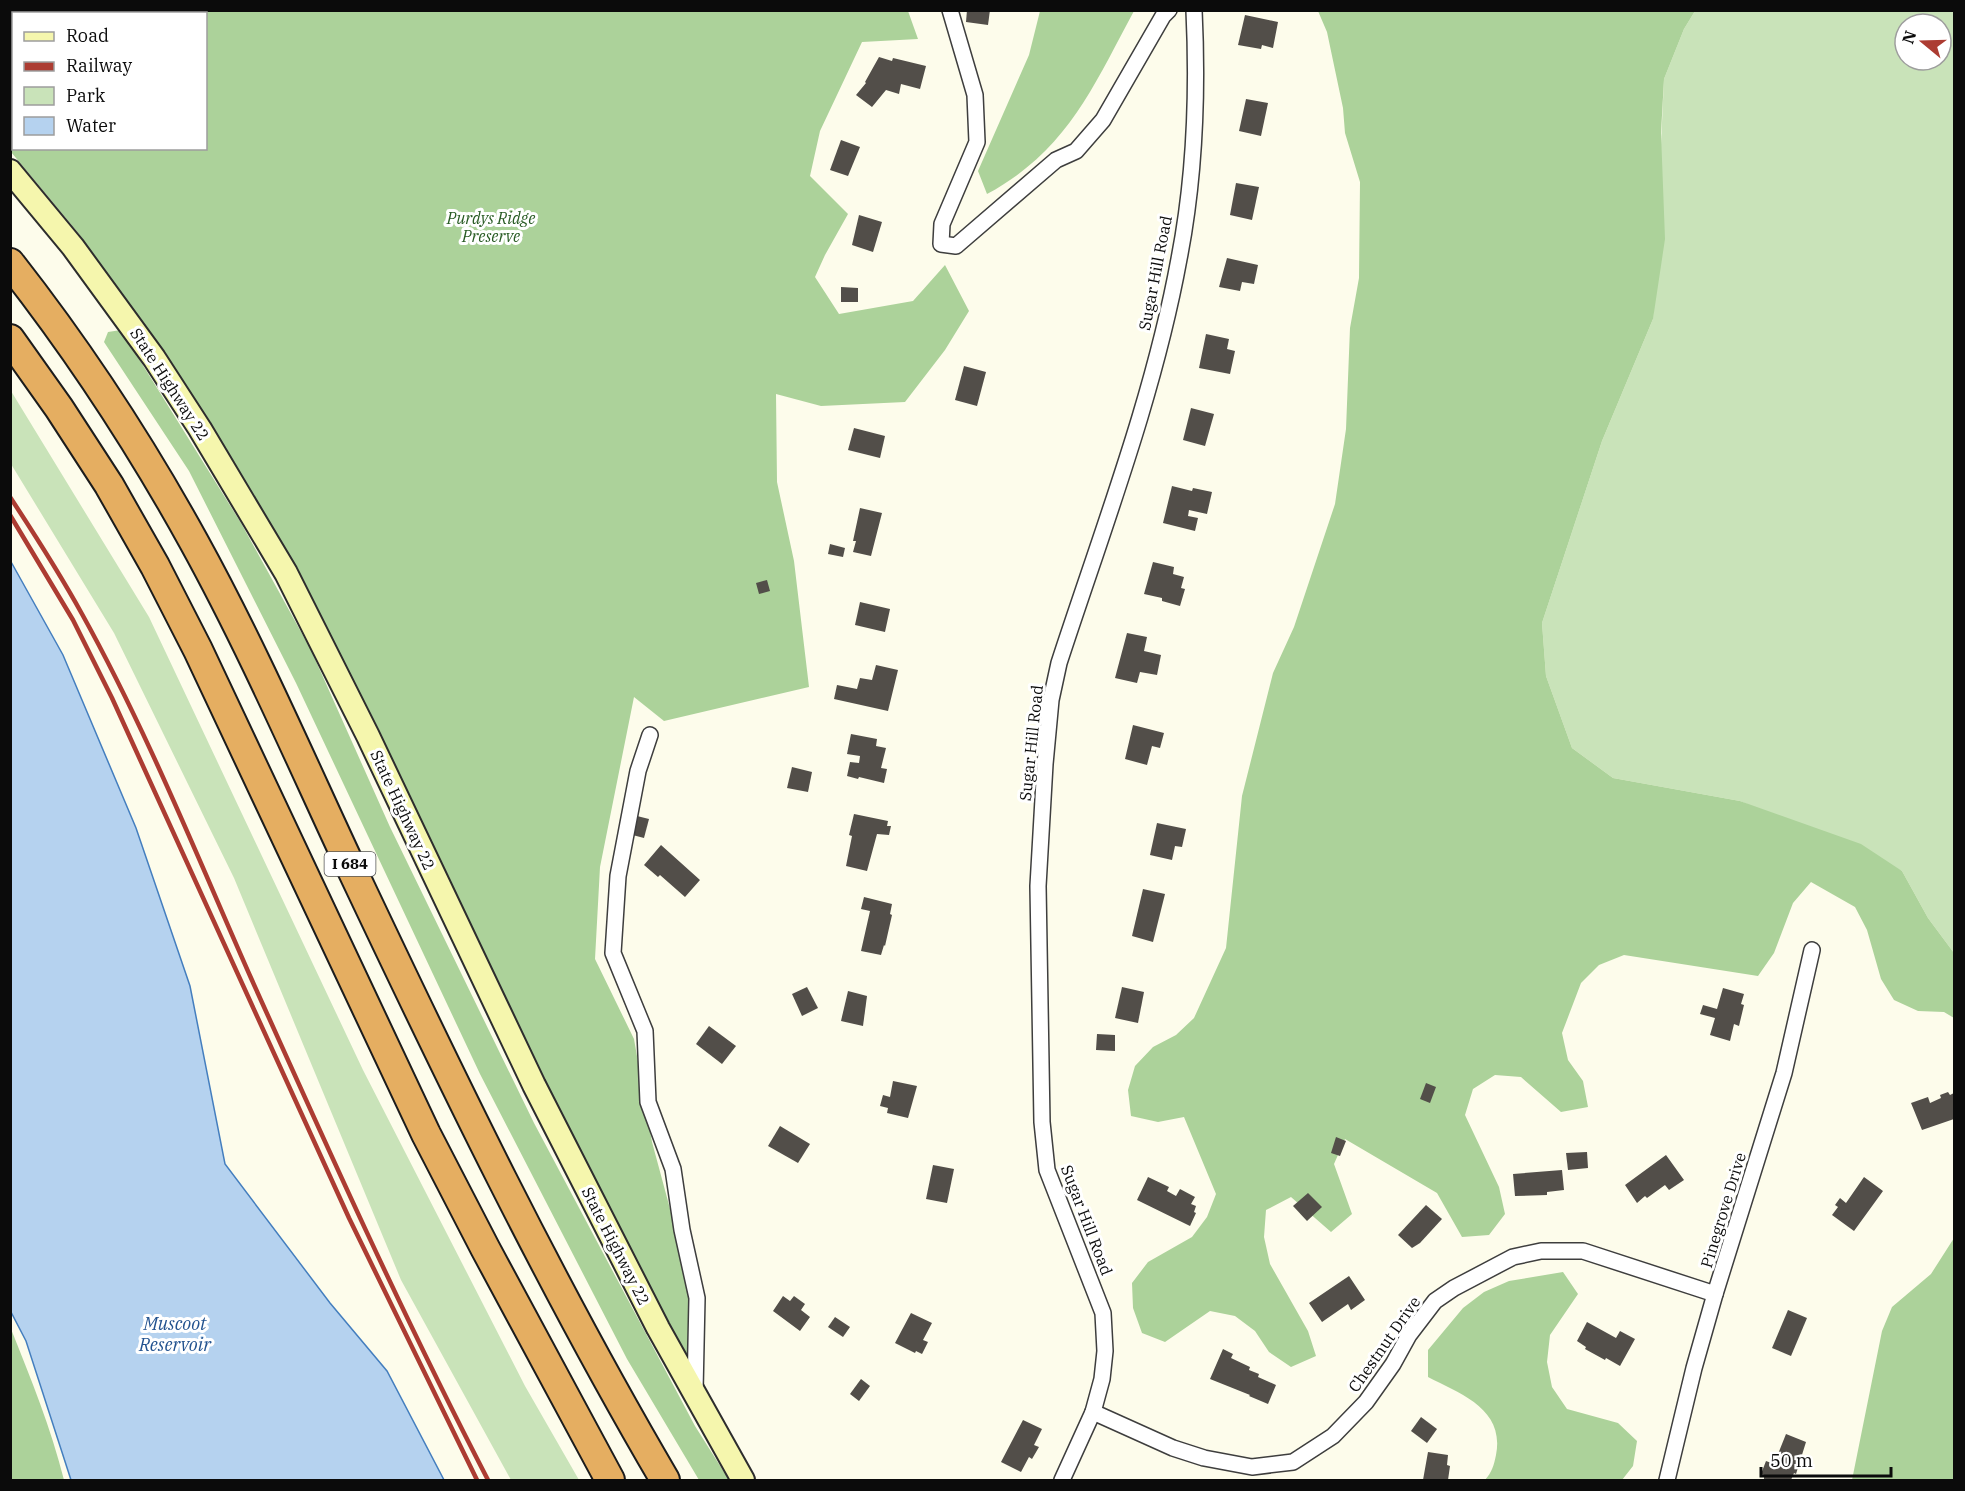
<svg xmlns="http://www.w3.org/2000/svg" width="1965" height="1491" font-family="'IBM Plex Serif',serif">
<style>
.green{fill:#c9e3b9;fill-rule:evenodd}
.forest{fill:#acd29a;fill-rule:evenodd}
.water{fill:#b5d2ef;stroke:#447ebe;stroke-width:1.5}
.building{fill:#524e49}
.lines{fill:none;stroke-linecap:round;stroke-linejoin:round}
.street-casing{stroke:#3e3e3e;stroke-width:18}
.secondary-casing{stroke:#2d2d2d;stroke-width:26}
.highway-casing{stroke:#1c1c1c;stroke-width:32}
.street{stroke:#fff;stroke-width:15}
.secondary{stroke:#f5f6ad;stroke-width:22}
.highway{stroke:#e5ae61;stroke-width:28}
.rail{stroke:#ac3c32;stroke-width:4.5}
.labels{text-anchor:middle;stroke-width:6;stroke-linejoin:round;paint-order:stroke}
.shield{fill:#fff;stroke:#545454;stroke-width:1.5}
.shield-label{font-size:15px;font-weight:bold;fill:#0b0b0b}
.park-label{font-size:16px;font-style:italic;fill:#285b23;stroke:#fff}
.street-label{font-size:16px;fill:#0b0b0b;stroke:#fff}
.water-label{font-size:18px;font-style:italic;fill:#22528f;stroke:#fff}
</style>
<rect width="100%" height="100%" fill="#fdfceb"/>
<g class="green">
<path d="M1695,11H1954V953L1928,918L1902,871L1740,801L1613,778L1572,748L1546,676L1542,623L1602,441L1653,319L1664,79L1684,29ZM1905,24H1941V60H1905Z"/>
<path d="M11,391L149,617L363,1070L525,1386L579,1480H511L401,1280L234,878L114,633L11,464Z"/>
</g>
<g class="forest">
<path d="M10,11H908L918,39L862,42L820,131L810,176L848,214L825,255L815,277L839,314L913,301L945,265L969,311L945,350L905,402L821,406L776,394L777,482L794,561L809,687L664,721L634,697L600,867L595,959L634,1039L652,1142L676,1231L690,1299V1371L224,446L79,234L11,152ZM14,14H206V148H14Z"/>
<path d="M1040,11H1134C1093,87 1067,151 987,194L978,171L1029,55Z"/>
<path d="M1318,11H1695L1684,29L1664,79L1661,133L1665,239L1653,319L1602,441L1542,623L1546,676L1572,748L1613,778L1740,801L1861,844L1902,871L1928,918L1954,953V1018L1944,1012L1918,1011L1894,1000L1881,979L1867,930L1855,907L1811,882L1793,903L1774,953L1758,976L1624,955L1599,965L1581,983L1562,1033L1568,1060L1583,1081L1588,1107L1561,1112L1521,1077L1495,1075L1473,1089L1465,1115L1499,1187L1505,1214L1489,1235L1462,1237L1437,1193L1345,1139L1334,1164L1352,1214L1331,1232L1291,1197L1266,1210L1264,1237L1270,1264L1308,1331L1316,1356L1291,1367L1269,1352L1255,1331L1235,1316L1210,1311L1165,1342L1142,1333L1133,1308L1132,1283L1148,1262L1192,1237L1207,1217L1216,1194L1184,1117L1158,1122L1131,1116L1128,1090L1135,1066L1153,1047L1176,1035L1194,1018L1226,948L1242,796L1273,673L1294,627L1335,504L1346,429L1350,328L1359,278L1360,182L1345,133L1343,108L1327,32Z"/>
<path d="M121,330L241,523L311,650L390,827L534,1123L695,1426L729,1480H699L627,1359L480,1074L296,683L189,471L104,342L108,332Z"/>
<path d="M1954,1238V1480H1852L1882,1331L1892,1307L1931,1274Z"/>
<path d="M1563,1272L1578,1294L1550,1335L1547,1362L1552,1387L1567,1409L1618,1423L1637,1441L1633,1466L1622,1480H1485C1492,1472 1494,1465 1496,1455C1505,1409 1461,1394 1428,1377V1350L1463,1308L1484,1292L1509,1281Z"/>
<path d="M11,1329C31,1379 51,1428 64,1480H11Z"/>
</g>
<path class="water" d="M10,560L63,655L136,828L190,986L225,1164L330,1303L387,1371L444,1480H71L26,1341L11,1312Z"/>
<g class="building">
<path d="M967,10H990L988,25L966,22Z"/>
<path d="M1245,15L1278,22L1273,48L1262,45L1261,49L1238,45Z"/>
<path d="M879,57L892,61L893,58L926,66L920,89L901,84L899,94L886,90L872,107L856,95L866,83L865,82Z"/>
<path d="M1246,99L1268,103L1261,136L1239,131Z"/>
<path d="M841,140L860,147L848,176L830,170Z"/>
<path d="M1236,183L1259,187L1252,220L1230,215Z"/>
<path d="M859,215L882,222L873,252L852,245Z"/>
<path d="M1227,258L1258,265L1254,284L1242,282L1240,291L1219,287Z"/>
<path d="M841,287L858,288V302H841Z"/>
<path d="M1206,334L1229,339L1227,349L1235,351L1230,374L1199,368Z"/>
<path d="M964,366L986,372L977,406L955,400Z"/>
<path d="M1191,408L1214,414L1205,446L1183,440Z"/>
<path d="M854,428L885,436L880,458L848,450Z"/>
<path d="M1172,486L1192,491L1193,488L1212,492L1207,514L1189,510L1188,516L1198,518L1195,531L1163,523Z"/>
<path d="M860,508L882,513L871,556L853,552L856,541H853Z"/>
<path d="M830,544L845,548L843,557L828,554Z"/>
<path d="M1153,562L1174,567L1173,574L1184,577L1181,588L1185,589L1180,606L1162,601V598L1144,594Z"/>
<path d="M767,580L770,591L759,594L756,583Z"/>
<path d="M860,602L890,609L885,632L855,625Z"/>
<path d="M1127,633L1147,637L1144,651L1161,655L1157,675L1140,672L1137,683L1115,678Z"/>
<path d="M876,665L898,670L888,711L834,699L837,685L857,689L860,678L872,680Z"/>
<path d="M1133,725L1164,733L1160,748L1152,746L1147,765L1125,759Z"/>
<path d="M851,734L877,739L876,746L886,748L881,768L887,769L884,783L859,777L858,779L847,776L850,762L859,763L860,756L847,754Z"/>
<path d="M792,767L812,772L808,792L787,788Z"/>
<path d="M629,814L649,819L644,838L625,833Z"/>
<path d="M854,814L888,821L887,826H891L889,835L877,834L867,871L846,866L852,836L849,835Z"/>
<path d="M1157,823L1186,829L1182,847L1175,846L1172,860L1150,855Z"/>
<path d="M661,845L700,880L685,897L660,875L658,877L644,865Z"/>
<path d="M1143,889L1165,894L1153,942L1132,936Z"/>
<path d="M864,897L892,904L890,914L892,915L885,946L884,945L881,955L861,951L870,911L861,909Z"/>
<path d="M807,987L818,1008L802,1016L792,994Z"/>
<path d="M1122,987L1144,992L1138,1023L1115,1018Z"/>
<path d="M1723,988L1744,994L1741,1004L1744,1005L1739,1026L1734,1024L1730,1041L1710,1035L1715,1018L1700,1014L1703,1005L1717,1009Z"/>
<path d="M848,991L867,996L863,1026L841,1021Z"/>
<path d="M709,1026L736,1046L722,1064L696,1044Z"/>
<path d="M1097,1034L1115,1035V1051L1096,1050Z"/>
<path d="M893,1081L917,1086L908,1118L887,1113L888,1108L880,1106L883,1095L890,1097Z"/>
<path d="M1426,1083L1436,1087L1430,1103L1420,1099Z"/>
<path d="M1948,1092L1950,1095L1954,1093V1119L1922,1130L1911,1103L1928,1097L1930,1103L1941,1098L1940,1095Z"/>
<path d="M780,1126L810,1144L798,1163L768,1146Z"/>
<path d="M1336,1137L1346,1141L1340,1156L1331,1153Z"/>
<path d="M1587,1152L1588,1168L1568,1170L1566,1153Z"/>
<path d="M1666,1155L1684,1180L1669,1190L1665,1185L1647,1198L1645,1196L1637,1203L1625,1185Z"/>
<path d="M933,1165L954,1169L947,1203L926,1199Z"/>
<path d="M1562,1170L1564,1190L1547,1192V1195L1515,1196L1513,1174Z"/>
<path d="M1148,1177L1169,1187L1167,1191L1176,1196L1180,1189L1195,1197L1191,1204L1196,1206L1194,1212L1196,1213L1190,1226L1137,1200Z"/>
<path d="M1864,1177L1883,1191L1854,1231L1832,1215L1838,1207L1835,1205L1840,1198L1846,1203Z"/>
<path d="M1308,1193L1322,1207L1307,1221L1293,1206Z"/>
<path d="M1426,1205L1442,1219L1420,1243L1412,1248L1398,1235Z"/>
<path d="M1349,1276L1365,1300L1351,1310L1348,1304L1322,1322L1309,1303Z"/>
<path d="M783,1296L790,1301L794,1296L805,1304L801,1310L810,1317L800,1331L773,1311Z"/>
<path d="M1788,1310L1807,1318L1791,1356L1772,1348Z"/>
<path d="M911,1313L932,1323L923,1340L928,1342L922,1354L916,1351L915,1353L895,1343Z"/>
<path d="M835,1317L850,1327L843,1337L828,1327Z"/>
<path d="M1587,1322L1616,1338L1620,1331L1635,1339L1620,1366L1606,1358L1605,1360L1585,1349L1586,1347L1577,1341Z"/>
<path d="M1223,1349L1233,1354L1231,1358L1250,1367L1249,1370L1259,1374L1258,1377L1276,1385L1268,1404L1249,1396L1250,1395L1210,1379Z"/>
<path d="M861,1379L870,1386L859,1401L850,1394Z"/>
<path d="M1421,1417L1437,1429L1427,1443L1411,1431Z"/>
<path d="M1023,1420L1042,1429L1034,1445L1039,1447L1032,1459L1029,1457L1021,1472L1001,1462Z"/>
<path d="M1786,1434L1806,1442L1796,1474L1794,1473L1791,1480L1764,1479V1475L1761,1474L1766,1461L1774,1464Z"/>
<path d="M1428,1452L1448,1455L1447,1465L1450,1466L1448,1480H1423Z"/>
</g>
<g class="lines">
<g class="street-casing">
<g id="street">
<path d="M950,10L975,95L977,142L942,224L941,244L956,246L1056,160L1076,151L1103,120L1163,16L1169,10"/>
<path d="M650,735L638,771L618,876L613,953L645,1031L648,1102L673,1169L682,1230L697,1298L695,1391"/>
<path d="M1093,1412L1173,1448L1204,1458L1252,1467L1293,1462L1333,1436L1366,1402L1393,1364L1409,1335L1435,1301L1454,1288L1513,1257L1541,1251H1583L1715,1294"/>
<path d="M1062,1480L1093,1412L1102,1379L1105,1351L1103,1313L1047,1170L1042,1122L1038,886L1045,764L1051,700L1059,663C1102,531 1154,396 1179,259C1195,177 1198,94 1194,10"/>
<path d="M1667,1480L1694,1368L1715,1294L1784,1073L1812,950"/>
</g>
</g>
<g class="secondary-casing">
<path id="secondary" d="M10,171L73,247L154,358L200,429L286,573L368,736L534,1085L658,1328L743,1480"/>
</g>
<g class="highway-casing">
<g id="highway">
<path d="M10,263C79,351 140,444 194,542C253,649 302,763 354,874C451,1079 550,1284 665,1480"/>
<path d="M10,339L59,408L109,485L155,566L198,650L426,1134L485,1248L610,1480"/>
</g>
</g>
<use href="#street" class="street"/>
<use href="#secondary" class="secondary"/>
<use href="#highway" class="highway"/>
<g class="rail">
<path d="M10,497C35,535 60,574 82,614C147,731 197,856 251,978C327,1147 403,1316 488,1480"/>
<path d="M10,515L73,620L112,698L349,1218L477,1480"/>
</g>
</g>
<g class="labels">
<rect class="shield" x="324.5" y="852" width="51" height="24" rx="4.5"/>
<g class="shield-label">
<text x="350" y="869">I 684</text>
</g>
<g class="park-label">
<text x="491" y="224">Purdys Ridge<tspan x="491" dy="18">Preserve</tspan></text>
</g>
<g class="street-label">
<text transform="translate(1155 273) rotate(-79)" y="6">Sugar Hill Road</text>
<text transform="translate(170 384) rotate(57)" y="6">State Highway 22</text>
<text transform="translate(1031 743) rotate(-84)" y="6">Sugar Hill Road</text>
<text transform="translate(403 810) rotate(65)" y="6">State Highway 22</text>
<text transform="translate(1723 1210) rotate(-73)" y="6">Pinegrove Drive</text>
<text transform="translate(1087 1220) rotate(69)" y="6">Sugar Hill Road</text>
<text transform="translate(616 1246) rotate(63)" y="6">State Highway 22</text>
<text transform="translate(1384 1344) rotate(-55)" y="6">Chestnut Drive</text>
</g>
<g class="water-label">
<text x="175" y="1330">Muscoot<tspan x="175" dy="21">Reservoir</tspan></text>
</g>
</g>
<rect width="1965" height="1491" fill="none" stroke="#0b0b0b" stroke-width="24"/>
<rect x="12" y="12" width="195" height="138" fill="#ffffff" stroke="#9d9d9d" stroke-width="1.5"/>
<rect x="24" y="32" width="30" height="9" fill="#f5f6ad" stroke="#9d9d9d" stroke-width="1.5"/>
<text x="66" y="42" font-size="18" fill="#0b0b0b">Road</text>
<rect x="24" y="62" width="30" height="9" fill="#ac3c32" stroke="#9d9d9d" stroke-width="1.5"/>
<text x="66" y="72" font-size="18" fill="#0b0b0b">Railway</text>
<rect x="24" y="87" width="30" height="18" fill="#c9e3b9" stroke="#9d9d9d" stroke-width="1.5"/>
<text x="66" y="102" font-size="18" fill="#0b0b0b">Park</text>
<rect x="24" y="117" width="30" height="18" fill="#b5d2ef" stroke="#9d9d9d" stroke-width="1.5"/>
<text x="66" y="132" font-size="18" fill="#0b0b0b">Water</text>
<g transform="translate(1923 42) rotate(289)"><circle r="28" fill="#ffffff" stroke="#9d9d9d" stroke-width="1.5"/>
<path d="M0-4.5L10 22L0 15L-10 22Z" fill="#ac3c32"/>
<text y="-9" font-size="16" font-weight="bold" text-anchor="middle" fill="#0b0b0b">N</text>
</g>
<path d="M1761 1467v9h130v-9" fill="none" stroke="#0b0b0b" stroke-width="3"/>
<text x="1770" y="1467" font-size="18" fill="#0b0b0b" stroke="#ffffff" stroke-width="4.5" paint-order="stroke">50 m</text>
</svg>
